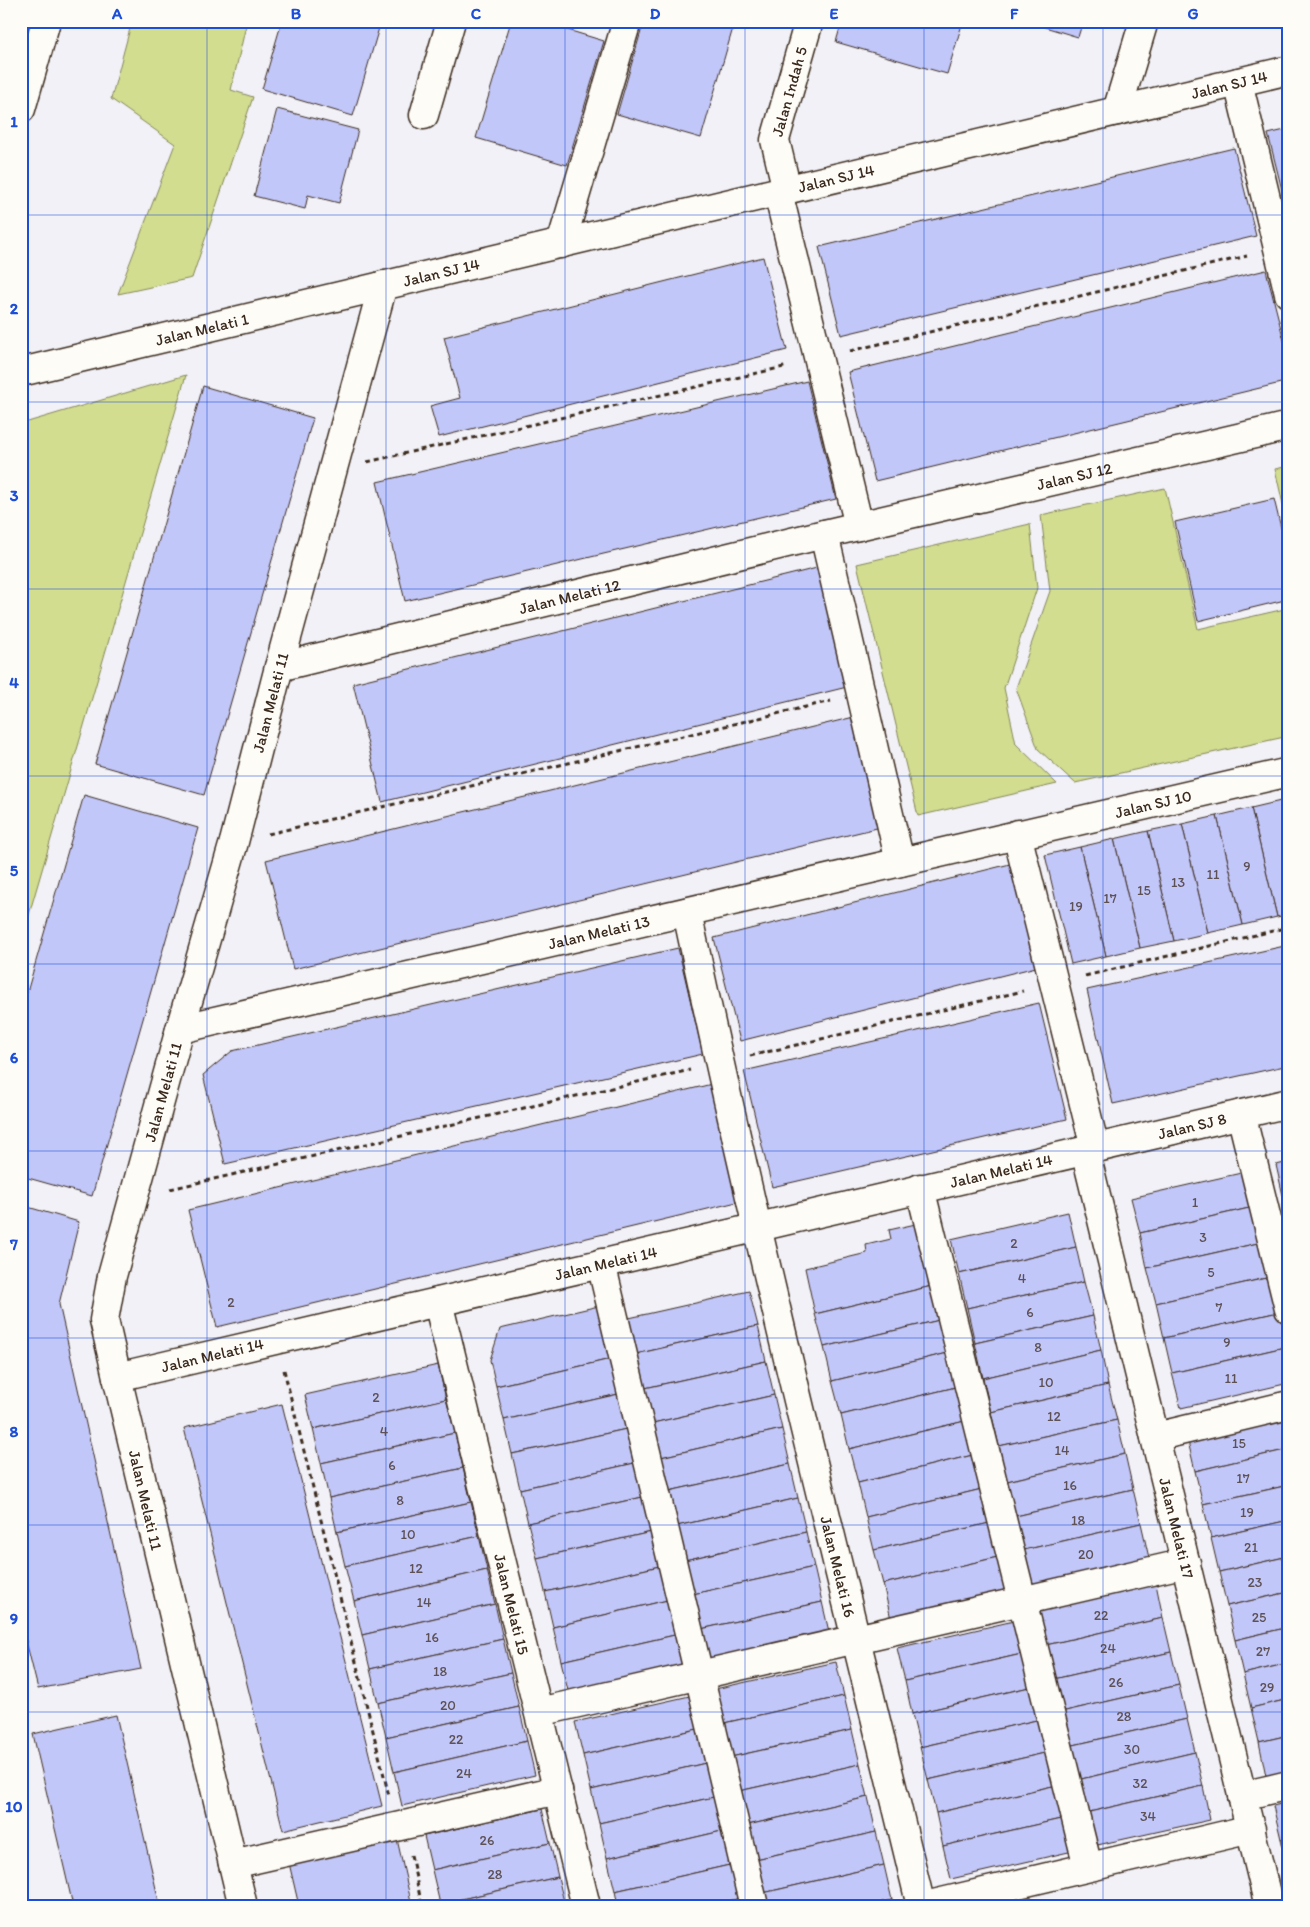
<svg xmlns="http://www.w3.org/2000/svg" width="1310" height="1927" font-family="Itim,sans-serif">
<style>
.green{fill:#d2dd90;stroke:#868457}
.building{fill:#c2c7f9;stroke:#3b2a1e}
.lines{fill:none;stroke-linecap:round;stroke-linejoin:round}
.minor-casing{stroke:#3b2a1e;stroke-width:31}
.path{stroke:#3b2a1e;stroke-width:3;stroke-dasharray:5 4;stroke-linecap:butt}
.minor{stroke:#fdfcf7;stroke-width:28}
.grid{fill:none;stroke:#1d4ed8;stroke-width:1;stroke-opacity:0.55}
.labels{text-anchor:middle;stroke-width:4;stroke-linejoin:round;paint-order:stroke}
.number-label{font-size:14px;fill:#5d5155}
.street-label{font-size:16px;fill:#3b2a1e;stroke:#fdfcf7}
.neatline{fill:none;stroke:#1d4ed8;stroke-width:2}
.grid-label{font-size:16px;text-anchor:middle;font-weight:bold;fill:#1d4ed8}
</style>
<rect width="100%" height="100%" fill="#f1f1f7"/>
<filter id="ink" filterUnits="userSpaceOnUse"><feTurbulence type="fractalNoise" baseFrequency=".02" numOctaves="2"/><feDisplacementMap in="SourceGraphic" scale="10" xChannelSelector="R" yChannelSelector="G"/><feConvolveMatrix kernelMatrix="1 2 1 2 8 2 1 2 1" color-interpolation-filters="sRGB"/></filter>
<g filter="url(#ink)">
<g class="green">
<path d="M132,21H247L231,90L253,97L192,278L118,294L175,144L111,99Z"/>
<path d="M186,375L21,942V424Z"/>
<path d="M1289,466V531L1275,469Z"/>
<path d="M1165,488L1198,629L1289,608V736L1075,783L1038,749L1016,688L1050,591L1041,515Z"/>
<path d="M1030,524L1037,588L1004,688L1016,744L1057,784L918,816L857,564Z"/>
</g>
<g class="building">
<path d="M282,21H381L353,116L262,89Z"/>
<path d="M511,21H538L604,41L567,165L476,138Z"/>
<path d="M644,21H735L701,138L617,114Z"/>
<path d="M842,21H963L947,74L836,42Z"/>
<path d="M1025,21H1083L1078,37Z"/>
<path d="M277,109L358,130L339,203L308,195L305,209L254,196Z"/>
<path d="M1289,129V218L1268,134Z"/>
<path d="M1234,148L1256,236L841,335L819,247Z"/>
<path d="M763,257L787,350L439,437L430,406L460,398L444,337Z"/>
<path d="M1266,270L1289,360V381L875,481L848,372Z"/>
<path d="M807,381L836,499L405,601L377,482Z"/>
<path d="M203,386L313,418L204,795L95,764Z"/>
<path d="M1274,499L1289,561V599L1198,621L1175,522Z"/>
<path d="M817,568L847,687L382,802L353,683Z"/>
<path d="M854,717L881,827L293,969L266,860Z"/>
<path d="M84,795L198,828L92,1196L21,1176V1013Z"/>
<path d="M1285,800L1289,814V914L1277,917L1251,808Z"/>
<path d="M1251,808L1277,917L1243,925L1217,816Z"/>
<path d="M1217,816L1243,925L1208,933L1182,824Z"/>
<path d="M1182,824L1208,933L1174,941L1148,831Z"/>
<path d="M1148,831L1174,941L1140,948L1114,839Z"/>
<path d="M1114,839L1140,948L1106,956L1080,847Z"/>
<path d="M1080,847L1106,956L1071,964L1045,855Z"/>
<path d="M1014,863L1040,966L740,1041L714,938Z"/>
<path d="M1289,945V1065L1113,1104L1087,990Z"/>
<path d="M678,948L703,1054L225,1164L203,1075L232,1051Z"/>
<path d="M1039,1003L1067,1119L772,1187L744,1071Z"/>
<path d="M712,1084L741,1201L217,1327L188,1210Z"/>
<path d="M1289,1162V1199L1284,1200L1276,1165Z"/>
<path d="M1250,1171L1258,1206L1140,1233L1131,1198Z"/>
<path d="M21,1205L79,1222L59,1304L141,1669L38,1689L21,1621Z"/>
<path d="M1258,1206L1267,1241L1147,1268L1140,1233Z"/>
<path d="M1068,1212L1076,1247L959,1274L951,1239Z"/>
<path d="M920,1223L936,1285L815,1314L805,1268L867,1253L866,1245L891,1239L889,1230Z"/>
<path d="M1267,1241L1275,1276L1156,1303L1147,1268Z"/>
<path d="M1076,1247L1084,1282L967,1308L959,1274Z"/>
<path d="M1275,1276L1283,1311L1164,1338L1156,1303Z"/>
<path d="M1084,1282L1093,1316L975,1343L967,1308Z"/>
<path d="M936,1285L944,1319L824,1347L815,1314Z"/>
<path d="M749,1291L758,1326L636,1354L629,1318Z"/>
<path d="M603,1305L615,1358L496,1386L490,1360L500,1329Z"/>
<path d="M1283,1311L1289,1336V1346L1172,1373L1164,1338Z"/>
<path d="M1093,1316L1101,1350L983,1378L975,1343Z"/>
<path d="M944,1319L952,1352L832,1381L824,1347Z"/>
<path d="M758,1326L766,1361L645,1388L636,1354Z"/>
<path d="M1289,1346V1383L1181,1408L1172,1373Z"/>
<path d="M1101,1350L1108,1385L991,1412L983,1378Z"/>
<path d="M952,1352L960,1386L841,1415L832,1381Z"/>
<path d="M615,1358L623,1393L504,1420L496,1386Z"/>
<path d="M766,1361L774,1395L653,1423L645,1388Z"/>
<path d="M438,1365L446,1399L313,1429L305,1395Z"/>
<path d="M1108,1385L1117,1420L999,1446L991,1412Z"/>
<path d="M960,1386L969,1420L849,1449L841,1415Z"/>
<path d="M623,1393L631,1428L512,1454L504,1420Z"/>
<path d="M774,1395L782,1429L661,1457L653,1423Z"/>
<path d="M446,1399L455,1433L321,1463L313,1429Z"/>
<path d="M282,1404L382,1806L283,1830L184,1428Z"/>
<path d="M1289,1413V1449L1195,1471L1187,1437Z"/>
<path d="M969,1420L977,1454L858,1483L849,1449Z"/>
<path d="M1117,1420L1125,1454L1007,1481L999,1446Z"/>
<path d="M631,1428L639,1462L520,1489L512,1454Z"/>
<path d="M782,1429L790,1464L669,1491L661,1457Z"/>
<path d="M455,1433L463,1468L329,1498L321,1463Z"/>
<path d="M1289,1449V1485L1203,1504L1195,1471Z"/>
<path d="M977,1454L986,1488L866,1517L858,1483Z"/>
<path d="M1125,1454L1133,1489L1016,1516L1007,1481Z"/>
<path d="M639,1462L647,1496L528,1523L520,1489Z"/>
<path d="M790,1464L798,1498L677,1526L669,1491Z"/>
<path d="M463,1468L471,1502L337,1532L329,1498Z"/>
<path d="M1289,1485V1520L1211,1538L1203,1504Z"/>
<path d="M986,1488L994,1522L874,1550L866,1517Z"/>
<path d="M1133,1489L1141,1523L1024,1550L1016,1516Z"/>
<path d="M647,1496L656,1531L537,1558L528,1523Z"/>
<path d="M798,1498L806,1532L685,1560L677,1526Z"/>
<path d="M471,1502L479,1536L345,1566L337,1532Z"/>
<path d="M1289,1520V1556L1219,1572L1211,1538Z"/>
<path d="M994,1522L1002,1556L883,1584L874,1550Z"/>
<path d="M1141,1523L1149,1558L1032,1585L1024,1550Z"/>
<path d="M656,1531L664,1565L545,1592L537,1558Z"/>
<path d="M806,1532L814,1567L693,1594L685,1560Z"/>
<path d="M479,1536L487,1570L354,1601L345,1566Z"/>
<path d="M1002,1556L1010,1590L891,1619L883,1584Z"/>
<path d="M1289,1556V1592L1227,1606L1219,1572Z"/>
<path d="M664,1565L672,1599L553,1627L545,1592Z"/>
<path d="M814,1567L822,1602L701,1629L693,1594Z"/>
<path d="M487,1570L495,1604L362,1635L354,1601Z"/>
<path d="M1156,1584L1163,1618L1046,1645L1038,1611Z"/>
<path d="M1289,1592V1627L1235,1640L1227,1606Z"/>
<path d="M672,1599L679,1634L561,1661L553,1627Z"/>
<path d="M822,1602L830,1636L709,1663L701,1629Z"/>
<path d="M495,1604L503,1639L370,1669L362,1635Z"/>
<path d="M1163,1618L1171,1652L1054,1679L1046,1645Z"/>
<path d="M1018,1620L1026,1653L905,1681L897,1648Z"/>
<path d="M1289,1627V1663L1243,1674L1235,1640Z"/>
<path d="M679,1634L687,1668L569,1695L561,1661Z"/>
<path d="M503,1639L511,1673L378,1703L370,1669Z"/>
<path d="M1171,1652L1179,1685L1061,1712L1054,1679Z"/>
<path d="M1026,1653L1034,1686L912,1714L905,1681Z"/>
<path d="M836,1662L844,1696L724,1723L715,1689Z"/>
<path d="M1289,1663V1699L1251,1708L1243,1674Z"/>
<path d="M511,1673L519,1707L386,1737L378,1703Z"/>
<path d="M1179,1685L1187,1719L1069,1746L1061,1712Z"/>
<path d="M1034,1686L1041,1719L920,1747L912,1714Z"/>
<path d="M694,1695L702,1728L583,1755L575,1722Z"/>
<path d="M844,1696L852,1730L731,1757L724,1723Z"/>
<path d="M1289,1699V1735L1259,1742L1251,1708Z"/>
<path d="M519,1707L527,1741L394,1772L386,1737Z"/>
<path d="M116,1715L160,1906H73L33,1734Z"/>
<path d="M1041,1719L1049,1752L928,1780L920,1747Z"/>
<path d="M1187,1719L1195,1752L1077,1780L1069,1746Z"/>
<path d="M702,1728L710,1762L591,1790L583,1755Z"/>
<path d="M852,1730L860,1764L739,1791L731,1757Z"/>
<path d="M1289,1735V1771L1266,1776L1259,1742Z"/>
<path d="M527,1741L535,1775L402,1806L394,1772Z"/>
<path d="M1049,1752L1057,1785L936,1813L928,1780Z"/>
<path d="M1195,1752L1203,1786L1085,1813L1077,1780Z"/>
<path d="M710,1762L718,1796L599,1823L591,1790Z"/>
<path d="M860,1764L868,1797L748,1825L739,1791Z"/>
<path d="M1057,1785L1065,1818L943,1846L936,1813Z"/>
<path d="M1203,1786L1210,1820L1093,1846L1085,1813Z"/>
<path d="M718,1796L726,1830L607,1858L599,1823Z"/>
<path d="M868,1797L876,1832L756,1859L748,1825Z"/>
<path d="M1289,1802V1837L1281,1839L1273,1806Z"/>
<path d="M542,1809L550,1843L432,1870L424,1836Z"/>
<path d="M1065,1818L1073,1851L951,1879L943,1846Z"/>
<path d="M726,1830L734,1864L615,1891L607,1858Z"/>
<path d="M876,1832L884,1865L763,1893L756,1859Z"/>
<path d="M1289,1837V1870L1281,1839Z"/>
<path d="M397,1839L412,1906H299L289,1863Z"/>
<path d="M550,1843L558,1877L440,1904L432,1870Z"/>
<path d="M734,1864L741,1898L707,1906H618L615,1891Z"/>
<path d="M884,1865L892,1900L865,1906H766L763,1893Z"/>
<path d="M558,1877L565,1906H440V1904Z"/>
<path d="M741,1898L743,1906H707Z"/>
<path d="M892,1900L893,1906H865Z"/>
</g>
<g class="lines">
<g class="minor-casing">
<g id="minor">
<path d="M1238,82L1289,294"/>
<path d="M21,109L46,21"/>
<path d="M1117,111L1144,21"/>
<path d="M424,115L451,21"/>
<path id="s1" d="M787,190L775,140L809,21"/>
<path d="M778,192L859,526"/>
<path d="M561,244L627,21"/>
<path id="s2" d="M21,372L1289,70"/>
<path d="M824,534L900,862"/>
<path id="s3" d="M279,667L824,534L1289,426"/>
<path d="M1017,834L1095,1148"/>
<path id="s4" d="M687,912C757,1245 841,1575 921,1906"/>
<path id="s5" d="M180,1029L1289,772"/>
<path d="M1241,1114L1289,1309"/>
<path id="s6" d="M1085,1150L1269,1906"/>
<path d="M920,1188L1088,1867"/>
<path d="M601,1263L754,1906"/>
<path id="s7" d="M438,1302L586,1906"/>
<path id="s8" d="M117,1377L1289,1103"/>
<path d="M1155,1437L1289,1405"/>
<path d="M539,1712L1186,1563"/>
<path d="M1242,1796L1289,1785"/>
<path d="M233,1864L558,1790"/>
<path id="s9" d="M243,1906L117,1377L104,1320L112,1276L180,1029L234,842L279,667L383,285"/>
<path d="M925,1906L1251,1829"/>
</g>
</g>
<g class="path">
<path d="M850,351L1247,256"/>
<path d="M367,462L788,366"/>
<path d="M268,834L831,701"/>
<path d="M1085,976L1289,927"/>
<path d="M750,1056L1023,991"/>
<path d="M170,1189L690,1070"/>
<path d="M284,1370L389,1796"/>
<path d="M411,1855L422,1906"/>
</g>
<use href="#minor" class="minor"/>
</g>
</g>
<path class="grid" d="M207,21V1906M386,21V1906M565,21V1906M745,21V1906M924,21V1906M1103,21V1906M21,215H1289M21,402H1289M21,589H1289M21,776H1289M21,964H1289M21,1151H1289M21,1338H1289M21,1525H1289M21,1712H1289"/>
<g class="labels">
<g class="number-label">
<text x="1247" y="871">9</text>
<text x="1213" y="879">11</text>
<text x="1178" y="887">13</text>
<text x="1144" y="895">15</text>
<text x="1110" y="903">17</text>
<text x="1076" y="911">19</text>
<text x="1195" y="1207">1</text>
<text x="1203" y="1242">3</text>
<text x="1014" y="1248">2</text>
<text x="1211" y="1277">5</text>
<text x="1022" y="1283">4</text>
<text x="231" y="1307">2</text>
<text x="1219" y="1312">7</text>
<text x="1030" y="1317">6</text>
<text x="1227" y="1347">9</text>
<text x="1038" y="1352">8</text>
<text x="1231" y="1383">11</text>
<text x="1046" y="1387">10</text>
<text x="376" y="1402">2</text>
<text x="1054" y="1421">12</text>
<text x="384" y="1436">4</text>
<text x="1239" y="1448">15</text>
<text x="1062" y="1455">14</text>
<text x="392" y="1470">6</text>
<text x="1243" y="1483">17</text>
<text x="1070" y="1490">16</text>
<text x="400" y="1505">8</text>
<text x="1247" y="1517">19</text>
<text x="1078" y="1525">18</text>
<text x="408" y="1539">10</text>
<text x="1251" y="1552">21</text>
<text x="1086" y="1559">20</text>
<text x="416" y="1573">12</text>
<text x="1255" y="1587">23</text>
<text x="424" y="1607">14</text>
<text x="1101" y="1620">22</text>
<text x="1259" y="1622">25</text>
<text x="432" y="1642">16</text>
<text x="1108" y="1653">24</text>
<text x="1263" y="1656">27</text>
<text x="440" y="1676">18</text>
<text x="1116" y="1687">26</text>
<text x="1267" y="1692">29</text>
<text x="448" y="1710">20</text>
<text x="1124" y="1721">28</text>
<text x="456" y="1744">22</text>
<text x="1132" y="1754">30</text>
<text x="464" y="1778">24</text>
<text x="1140" y="1788">32</text>
<text x="1148" y="1821">34</text>
<text x="487" y="1845">26</text>
<text x="495" y="1879">28</text>
</g>
<g class="street-label">
<text dy="6" stroke="none"><textPath href="#s2" startOffset="1242">Jalan SJ 14</textPath></text>
<text dy="6" stroke="none"><textPath href="#s1" startOffset="102">Jalan Indah 5</textPath></text>
<text dy="6" stroke="none"><textPath href="#s2" startOffset="838">Jalan SJ 14</textPath></text>
<text dy="6" stroke="none"><textPath href="#s2" startOffset="432">Jalan SJ 14</textPath></text>
<text dy="6" stroke="none"><textPath href="#s2" startOffset="186">Jalan Melati 1</textPath></text>
<text dy="6" stroke="none"><textPath href="#s3" startOffset="818">Jalan SJ 12</textPath></text>
<text dy="6" stroke="none"><textPath href="#s3" startOffset="299">Jalan Melati 12</textPath></text>
<text dy="6" stroke="none"><textPath href="#s9" startOffset="1242">Jalan Melati 11</textPath></text>
<text dy="6" stroke="none"><textPath href="#s5" startOffset="999">Jalan SJ 10</textPath></text>
<text dy="6" stroke="none"><textPath href="#s5" startOffset="430">Jalan Melati 13</textPath></text>
<text dy="6" stroke="none"><textPath href="#s9" startOffset="838">Jalan Melati 11</textPath></text>
<text dy="6" stroke="none"><textPath href="#s8" startOffset="1104">Jalan SJ 8</textPath></text>
<text dy="6" stroke="none"><textPath href="#s8" startOffset="908">Jalan Melati 14</textPath></text>
<text dy="6" stroke="none"><textPath href="#s8" startOffset="502">Jalan Melati 14</textPath></text>
<text dy="6" stroke="none"><textPath href="#s8" startOffset="98">Jalan Melati 14</textPath></text>
<text transform="translate(146 1500) rotate(77)" y="6">Jalan Melati 11</text>
<text dy="6" stroke="none"><textPath href="#s6" startOffset="389">Jalan Melati 17</textPath></text>
<text dy="6" stroke="none"><textPath href="#s4" startOffset="672">Jalan Melati 16</textPath></text>
<text dy="6" stroke="none"><textPath href="#s7" startOffset="311">Jalan Melati 15</textPath></text>
</g>
</g>
<rect width="1310" height="1927" fill="none" stroke="#fdfcf7" stroke-width="55"/>
<rect x="28" y="28" width="1254" height="1872" class="neatline"/>
<g class="grid-label">
<text x="117" y="19">A</text>
<text x="296" y="19">B</text>
<text x="476" y="19">C</text>
<text x="655" y="19">D</text>
<text x="834" y="19">E</text>
<text x="1014" y="19">F</text>
<text x="1193" y="19">G</text>
<text x="14" y="127">1</text>
<text x="14" y="314">2</text>
<text x="14" y="501">3</text>
<text x="14" y="688">4</text>
<text x="14" y="876">5</text>
<text x="14" y="1063">6</text>
<text x="14" y="1250">7</text>
<text x="14" y="1437">8</text>
<text x="14" y="1624">9</text>
<text x="14" y="1812">10</text>
</g>
</svg>
